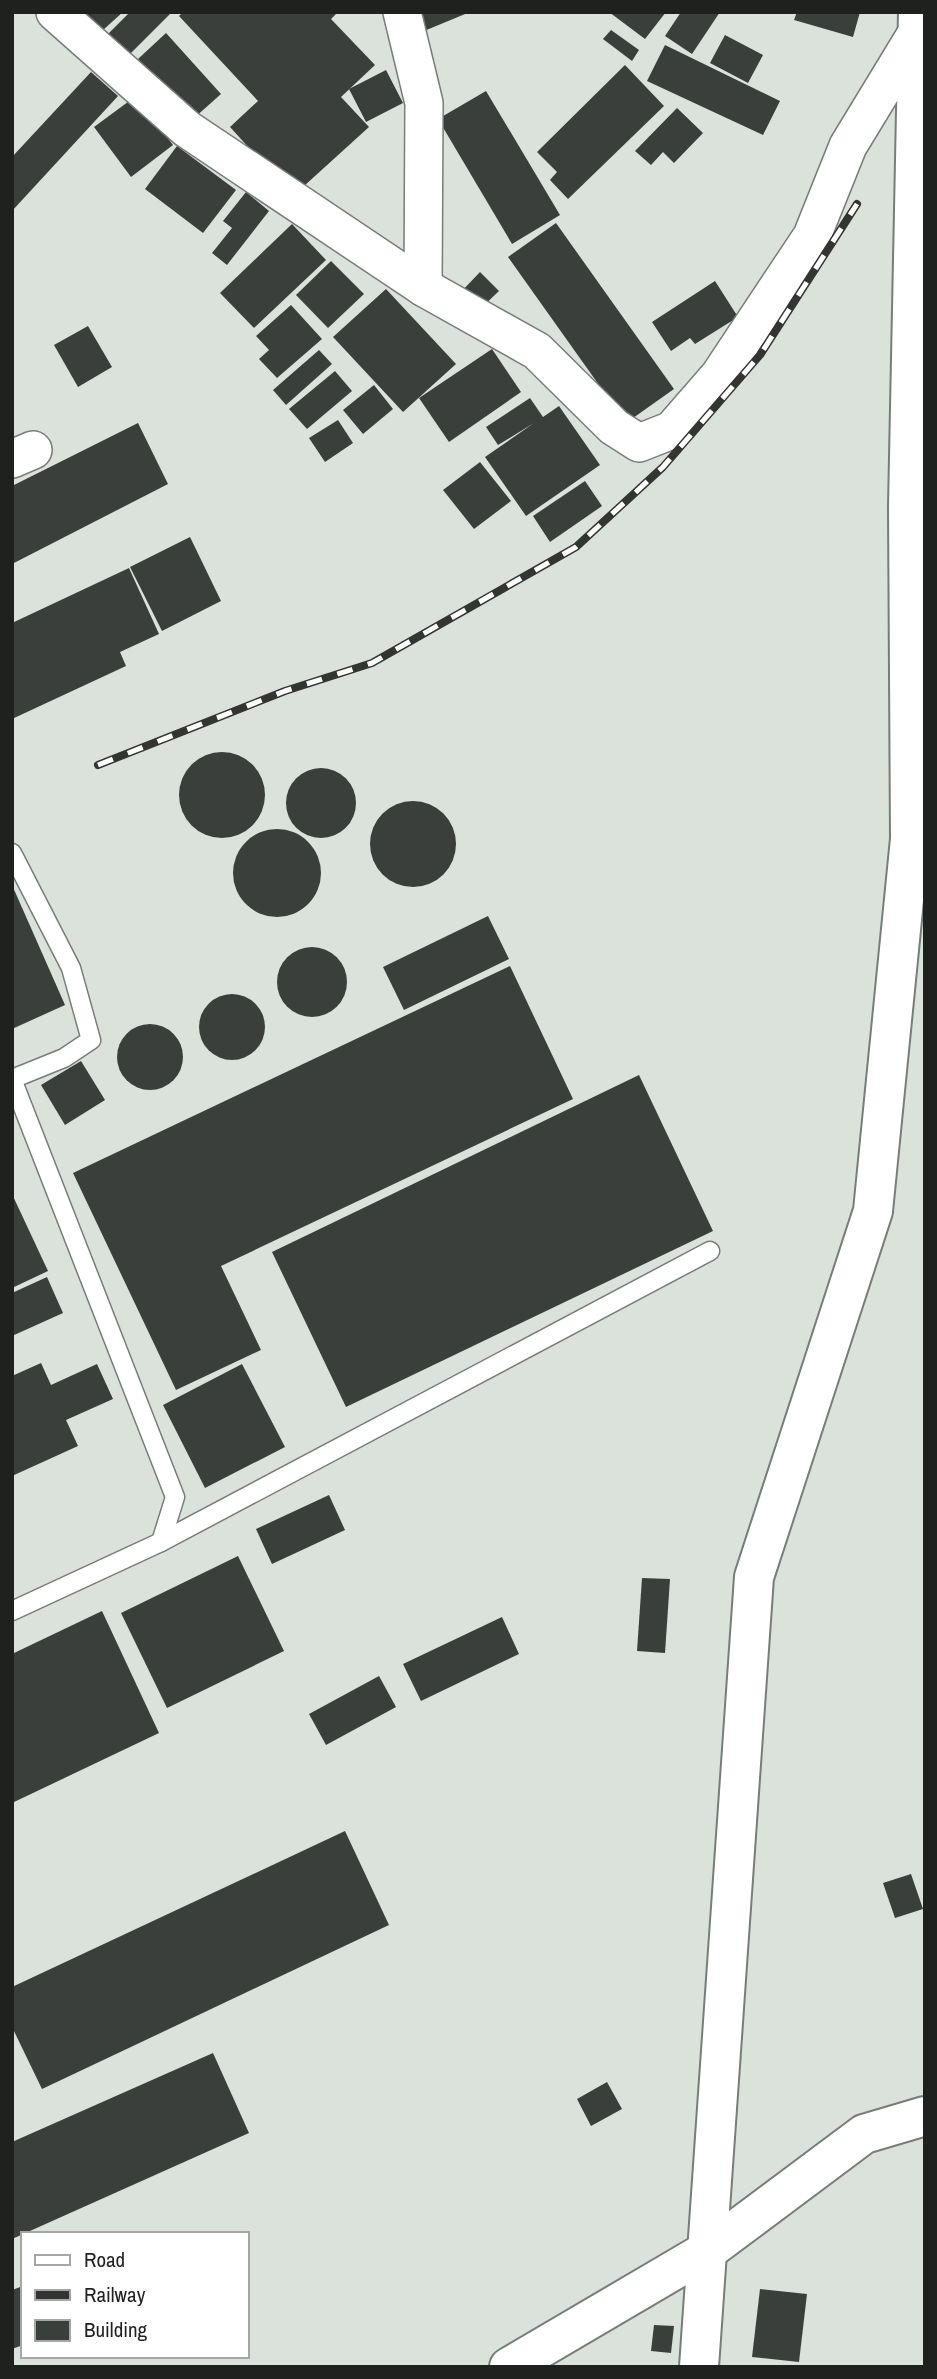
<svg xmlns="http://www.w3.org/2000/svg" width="937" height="2379" font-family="'Archivo Narrow',sans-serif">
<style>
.building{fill:#3a3f3b}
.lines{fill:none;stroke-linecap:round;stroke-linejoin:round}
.service-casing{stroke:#777d78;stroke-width:21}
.minor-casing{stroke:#777d78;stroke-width:40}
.tertiary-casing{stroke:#777d78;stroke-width:42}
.service{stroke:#fff;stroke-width:18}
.minor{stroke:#fff;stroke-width:37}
.tertiary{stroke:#fff;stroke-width:38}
.rail-casing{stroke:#323532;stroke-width:8}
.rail{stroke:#fff;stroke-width:5;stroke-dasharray:16;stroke-linecap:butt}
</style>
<rect width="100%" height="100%" fill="#dbe2dc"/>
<g class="building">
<path d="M69,12H123L93,39Z"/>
<path d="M130,12H172L122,62L101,41Z"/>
<path d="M183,12H338L331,19L375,65L341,97L369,127L293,196L230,127L258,101L179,16Z"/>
<path d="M416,12H470L424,31Z"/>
<path d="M609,12H666L645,39Z"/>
<path d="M681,12H720L692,54L665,36Z"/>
<path d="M797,12H860L853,37L794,20Z"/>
<path d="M611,30L639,50L632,61L603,39Z"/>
<path d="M166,33L221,94L193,119L138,59Z"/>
<path d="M725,35L763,55L748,83L710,63Z"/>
<path d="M665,45L780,101L763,135L647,81Z"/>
<path d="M625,65L664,106L568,199L550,180L557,172L537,152Z"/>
<path d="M386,70L403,103L366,122L349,89Z"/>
<path d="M91,72L118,96L12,211V157Z"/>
<path d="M486,91L560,215L512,244L438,119Z"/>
<path d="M136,96L173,145L131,177L94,127Z"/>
<path d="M677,108L703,133L674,163L663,152L651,165L635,151Z"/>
<path d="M177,146L236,190L203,233L145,189Z"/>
<path d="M246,192L269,211L227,265L212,253L232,228L223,221Z"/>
<path d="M556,223L674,389L626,423L508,257Z"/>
<path d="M292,224L326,260L254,328L220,293Z"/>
<path d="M331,261L364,294L328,328L296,295Z"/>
<path d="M480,272L499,291L478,311L460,293Z"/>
<path d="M715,281L738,317L695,344L690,338L671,351L652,322Z"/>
<path d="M386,289L456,364L403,412L333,337Z"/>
<path d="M291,305L322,339L277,378L259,359L269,350L256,336Z"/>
<path d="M88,326L112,367L78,387L54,345Z"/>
<path d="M492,349L521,392L449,442L419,398Z"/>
<path d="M319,350L332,364L286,405L273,390Z"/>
<path d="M335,371L352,391L307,429L289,409Z"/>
<path d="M374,385L393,409L363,434L343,410Z"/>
<path d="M530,398L543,417L559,406L600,465L526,516L485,457L534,423L498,445L486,427Z"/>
<path d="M338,420L353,443L325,462L309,438Z"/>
<path d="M138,423L168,484L12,564V486Z"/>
<path d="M480,462L511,501L474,529L443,490Z"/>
<path d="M585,481L602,506L550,542L533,516Z"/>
<path d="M190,537L221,601L162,631L130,567Z"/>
<path d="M129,568L159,634L120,652L126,666L12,719V623Z"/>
<circle cx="222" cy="795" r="43"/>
<circle cx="321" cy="803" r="35"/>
<circle cx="413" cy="844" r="43"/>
<circle cx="277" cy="873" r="44"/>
<path d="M12,885L65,1005L12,1029Z"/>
<path d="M488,916L509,959L404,1010L383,967Z"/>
<circle cx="312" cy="982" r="35"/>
<path d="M510,966L573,1099L221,1266L261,1350L176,1390L73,1173Z"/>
<circle cx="232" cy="1027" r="33"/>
<circle cx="150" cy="1057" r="33"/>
<path d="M81,1061L105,1100L65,1125L41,1085Z"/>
<path d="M639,1075L713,1231L346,1407L272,1252Z"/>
<path d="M12,1194L48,1271L12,1288Z"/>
<path d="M47,1277L63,1313L12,1336V1293Z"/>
<path d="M41,1363L51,1385L97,1364L113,1399L66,1420L78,1446L12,1476V1376Z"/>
<path d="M242,1364L285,1447L205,1488L163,1405Z"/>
<path d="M329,1495L345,1530L272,1564L256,1529Z"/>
<path d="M238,1556L284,1651L167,1708L121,1613Z"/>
<path d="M642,1578L670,1579L665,1653L637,1651Z"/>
<path d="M102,1611L159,1733L12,1803V1654Z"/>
<path d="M502,1617L519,1654L421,1701L403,1664Z"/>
<path d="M379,1676L396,1707L326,1745L309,1714Z"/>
<path d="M345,1831L389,1925L42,2089L12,2027V1987Z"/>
<path d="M911,1874L923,1909L895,1918L883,1883Z"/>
<path d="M213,2053L249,2133L12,2239V2142Z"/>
<path d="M607,2082L622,2109L591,2126L577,2099Z"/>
<path d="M23,2286V2345L12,2349V2290Z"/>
<path d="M760,2289L807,2294L799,2362L752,2357Z"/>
<path d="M654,2325L674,2326L671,2353L651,2351Z"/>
</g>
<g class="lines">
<g class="service-casing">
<g id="service">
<path d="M12,853L71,968L91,1040L64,1058L12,1079L175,1497L161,1542"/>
<path d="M12,1611L161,1542L710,1251"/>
</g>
</g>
<g class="minor-casing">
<g id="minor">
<path d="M55,12L187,129L423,287L537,351L614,427L639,443L672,430L719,376L812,236L848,146L918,31"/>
<path d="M402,12L424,103L423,287"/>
<path d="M12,459L33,450"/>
</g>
</g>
<g class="tertiary-casing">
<g id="tertiary">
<path d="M509,2367L710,2249L864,2134L925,2116"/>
<path d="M699,2367L754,1577L873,1211L910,839L908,507L918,12"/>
</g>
</g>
<use href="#service" class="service"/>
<use href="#minor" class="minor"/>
<use href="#tertiary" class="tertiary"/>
<g class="rail-casing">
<path id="rail" d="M98,765L285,691L372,663L576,547L663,467L760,355L857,204"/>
</g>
<use href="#rail" class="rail"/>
</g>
<rect width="937" height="2379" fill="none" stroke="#1f211f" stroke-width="28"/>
<rect x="21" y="2232" width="228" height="126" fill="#ffffff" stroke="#a5a6a5" stroke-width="2"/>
<rect x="35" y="2255" width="35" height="10" fill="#ffffff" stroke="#a5a6a5" stroke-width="2"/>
<text x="84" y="2267" font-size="21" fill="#1f211f">Road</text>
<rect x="35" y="2290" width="35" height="10" fill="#323532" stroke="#a5a6a5" stroke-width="2"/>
<text x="84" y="2302" font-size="21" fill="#1f211f">Railway</text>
<rect x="35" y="2320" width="35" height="21" fill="#3a3f3b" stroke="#a5a6a5" stroke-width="2"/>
<text x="84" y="2337" font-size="21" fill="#1f211f">Building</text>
</svg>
